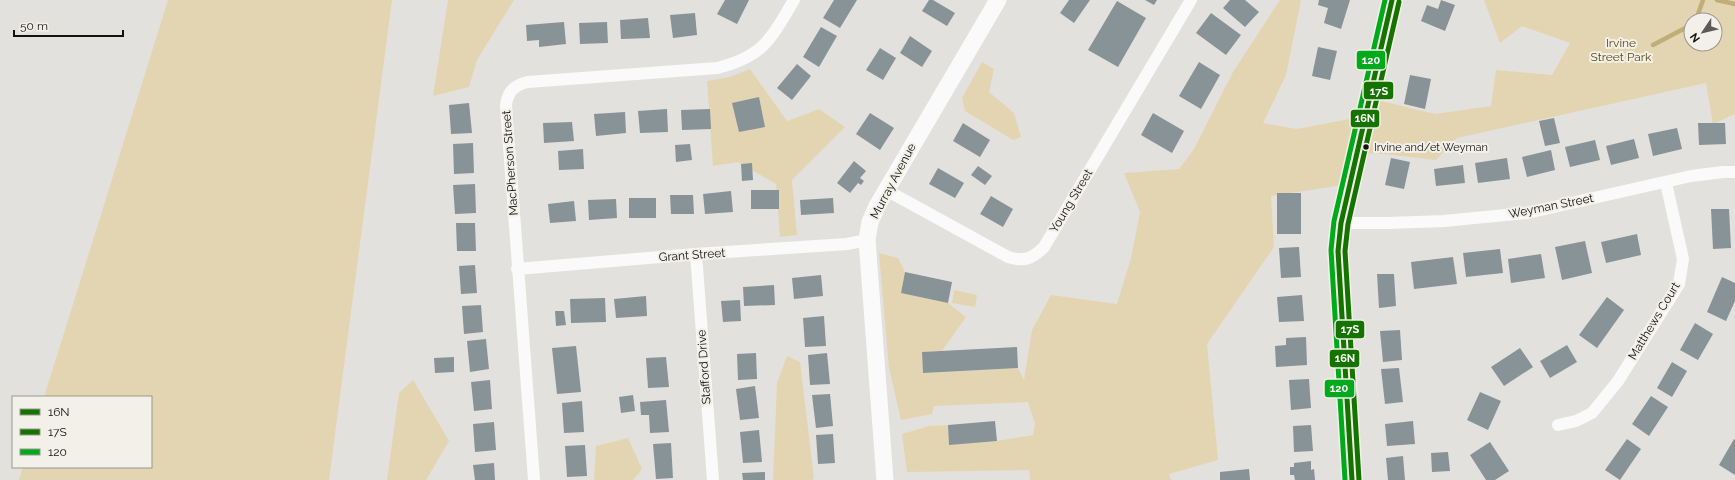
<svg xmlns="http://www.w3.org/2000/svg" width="1735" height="480" font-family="Raleway,sans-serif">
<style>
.green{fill:#e4d5b2;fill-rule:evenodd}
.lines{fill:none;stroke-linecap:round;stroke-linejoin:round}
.stream{stroke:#c1ad78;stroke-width:4.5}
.building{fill:#889397}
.street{stroke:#fbfafa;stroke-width:12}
.secondary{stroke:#fbfafa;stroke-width:17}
.bus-1-casing{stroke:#f2f0e8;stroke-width:8}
.bus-2-casing{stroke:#f2f0e8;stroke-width:8}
.bus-3-casing{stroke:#f2f0e8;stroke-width:8}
.bus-1{stroke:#157400;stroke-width:5}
.bus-2{stroke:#157400;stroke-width:5}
.bus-3{stroke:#00aa1a;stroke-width:5}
.bus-dot{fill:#131210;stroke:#f2f0e8;stroke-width:1.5}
.labels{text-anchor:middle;stroke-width:4;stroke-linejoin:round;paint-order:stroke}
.bus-label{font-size:11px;fill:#131210;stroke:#f2f0e8;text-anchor:start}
.park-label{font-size:12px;fill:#5e4a10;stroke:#f2f0e8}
.street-label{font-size:12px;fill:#131210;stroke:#f2f0e8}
.line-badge{stroke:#f2f0e8;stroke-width:1.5}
.badge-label{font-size:11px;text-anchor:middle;font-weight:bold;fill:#fff}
</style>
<rect width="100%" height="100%" fill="#e3e1dd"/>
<g class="green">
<path d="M168,0H392L329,480H19L23,467H151V397H44Z"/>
<path d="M448,0H514L477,60L469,87L433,96Z"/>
<path d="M1280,0H1301L1286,75L1263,123L1297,129L1365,116L1369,98L1435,114L1491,106L1496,70L1552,75L1570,43L1522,26L1500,43L1484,0H1735V114L1713,124L1706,83L1457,138L1436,160L1375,153L1356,156L1350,184L1271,196L1274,247L1207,344L1218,460L1169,474L1171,480H1030L1029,470L907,472L902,434L929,426L948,425L949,444L997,441L1033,435L1035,424L1028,402L934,406L932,414L901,420L889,368L879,253L898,258L905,272L901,293L948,303L966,317L942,351L922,352L923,373L1018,368L1024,380L1032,330L1051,295L1117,304L1131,258L1140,212L1124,173L1179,169L1194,149L1233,72ZM1691,20H1715V44H1691Z"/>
<path d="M982,62L994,69L989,92L1014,113L1021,137L1013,140L965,111L962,98Z"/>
<path d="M750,69L787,121L819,109L845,127L792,180L797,235L780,237L776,184L738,162L713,166L707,81L730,77Z"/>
<path d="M954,290L977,295L975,307L952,303Z"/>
<path d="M787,356L800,362L814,478L812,480H773L777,383Z"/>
<path d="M413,380L449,441L426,480H387L399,393Z"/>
<path d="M628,438L642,469L633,480H594L596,446Z"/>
</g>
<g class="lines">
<g class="stream">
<path d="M1717,0L1735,4"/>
<path d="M1696,20L1703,0"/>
<path d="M1653,45L1691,25"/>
</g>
</g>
<g class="building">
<path d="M725,0H749L737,24L717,14Z"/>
<path d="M834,0H857L840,28L823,18Z"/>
<path d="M929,0H933L955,13L947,26L922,11Z"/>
<path d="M1069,0H1090L1074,23L1060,13Z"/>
<path d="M1145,0H1157L1154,5Z"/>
<path d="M1230,0H1245L1259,12L1245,27L1223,8Z"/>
<path d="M1319,0H1350L1341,29L1324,23L1328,8L1318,5Z"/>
<path d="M1441,0L1455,5L1445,31L1421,21L1427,5L1438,9Z"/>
<path d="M1117,1L1146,18L1118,67L1088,50Z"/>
<path d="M695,13L697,35L673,38L670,15Z"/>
<path d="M1211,13L1241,35L1226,55L1196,33Z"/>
<path d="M648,18L650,38L621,39L620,20Z"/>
<path d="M564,22L566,44L539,47V40L527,41L526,25Z"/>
<path d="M607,22L608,43L580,44L579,23Z"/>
<path d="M821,27L837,36L819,67L803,57Z"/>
<path d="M910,36L932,51L922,67L900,53Z"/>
<path d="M1318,47L1337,51L1330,80L1312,76Z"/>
<path d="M880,48L896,58L883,80L866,70Z"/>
<path d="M1199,62L1220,75L1201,109L1179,96Z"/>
<path d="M797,64L811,76L792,100L777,88Z"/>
<path d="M1410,75L1431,79L1425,109L1404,104Z"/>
<path d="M759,97L765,127L739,132L732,103Z"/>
<path d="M469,103L472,133L451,134L449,105Z"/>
<path d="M667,109L668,132L640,133L638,111Z"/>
<path d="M710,109L711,129L682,130L681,110Z"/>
<path d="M625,112L626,133L596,136L594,114Z"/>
<path d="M870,113L894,128L880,150L856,134Z"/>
<path d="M1153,113L1184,131L1172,153L1141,135Z"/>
<path d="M1554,118L1560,143L1545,146L1539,121Z"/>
<path d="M572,122L574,141L544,143L543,123Z"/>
<path d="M963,123L990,140L980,157L953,141Z"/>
<path d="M1698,123H1725L1726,144L1699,145Z"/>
<path d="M1677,128L1682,149L1653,156L1648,134Z"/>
<path d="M1634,139L1639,158L1611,165L1606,146Z"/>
<path d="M1595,140L1600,160L1570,167L1565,147Z"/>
<path d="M473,143L474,173L454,174L453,144Z"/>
<path d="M690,144L692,160L676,162L675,145Z"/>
<path d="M583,149L584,169L559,170L558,151Z"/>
<path d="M1551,150L1555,170L1527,177L1522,157Z"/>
<path d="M1391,158L1410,162L1404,189L1385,185Z"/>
<path d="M1507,158L1510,179L1478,183L1475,163Z"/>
<path d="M854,161L866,171L860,178L864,181L861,185L858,183L850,193L837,183Z"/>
<path d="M752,163L753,180L742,181L741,164Z"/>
<path d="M1463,165L1465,183L1436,186L1434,169Z"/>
<path d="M978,166L992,176L985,185L971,175Z"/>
<path d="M938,168L964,183L955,198L929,184Z"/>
<path d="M475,184L476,213L455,214L453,185Z"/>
<rect x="751" y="190" width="28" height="19"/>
<path d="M731,191L733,212L705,214L703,194Z"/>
<rect x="1277" y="193" width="24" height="41"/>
<path d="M670,195H693L694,214H671Z"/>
<path d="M991,196L1013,209L1003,227L980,214Z"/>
<rect x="629" y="198" width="27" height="20"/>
<path d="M833,198L834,213L801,215L800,200Z"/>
<path d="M616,199L617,218L589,220L588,200Z"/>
<path d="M574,201L576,221L550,223L548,204Z"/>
<path d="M1711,209H1729L1731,248L1713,249Z"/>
<path d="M456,223H475L476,251H457Z"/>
<path d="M1637,234L1641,255L1606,263L1601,242Z"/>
<path d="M1585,241L1592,273L1562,280L1555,247Z"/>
<path d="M1299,247L1301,277L1281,278L1279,248Z"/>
<path d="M1500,249L1503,273L1466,277L1463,253Z"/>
<path d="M1541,254L1545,278L1511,283L1508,259Z"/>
<path d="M1453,257L1457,284L1414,289L1411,262Z"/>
<path d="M475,265L477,293L461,294L459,266Z"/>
<path d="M905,272L952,282L948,303L901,293Z"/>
<path d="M1377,274H1394L1396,306L1379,308Z"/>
<path d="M821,275L823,296L794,299L792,278Z"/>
<path d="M1722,277L1735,283V301L1726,321L1707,312Z"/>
<path d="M774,285L775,305L744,306L743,287Z"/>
<path d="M1302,295L1304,321L1279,322L1277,297Z"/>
<path d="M646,296L647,316L616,318L614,299Z"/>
<path d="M1607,297L1624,310L1597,348L1579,335Z"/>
<path d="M605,298L606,322L571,323L570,299Z"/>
<path d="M740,300L741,321L723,322L721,301Z"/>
<path d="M481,305L483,332L464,334L462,306Z"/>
<path d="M555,311H564L566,325L556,326Z"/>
<path d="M824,316L826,346L805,347L803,318Z"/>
<path d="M1695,323L1713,334L1698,360L1680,350Z"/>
<path d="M1400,330L1402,360L1383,362L1380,331Z"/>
<path d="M1306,337L1307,365L1276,367L1275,346L1286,345V338Z"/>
<path d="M486,339L489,369L470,372L467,341Z"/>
<path d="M1567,345L1577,362L1550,378L1540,361Z"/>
<path d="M576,346L581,392L557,394L552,348Z"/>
<path d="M1017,347L1018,368L923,373L922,352Z"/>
<path d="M1520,348L1533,367L1504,386L1491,367Z"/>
<path d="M756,353L757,379L738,380L737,354Z"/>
<path d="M827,353L830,384L810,385L808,355Z"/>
<path d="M454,357V372L435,373L434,358Z"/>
<path d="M666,357L669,387L648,388L646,358Z"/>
<path d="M1672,362L1687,371L1672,397L1657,388Z"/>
<path d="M1399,368L1403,402L1385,404L1381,369Z"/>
<path d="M1309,379L1311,408L1291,410L1289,380Z"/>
<path d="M490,380L492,409L474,411L471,382Z"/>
<path d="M755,386L759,418L740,420L736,389Z"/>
<path d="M1480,392L1501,401L1488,430L1467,420Z"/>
<path d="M830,394L833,426L816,428L812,395Z"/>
<path d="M633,395L635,411L621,413L619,397Z"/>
<path d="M1651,396L1668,407L1649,436L1632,424Z"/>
<path d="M666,400L669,432L650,433L649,415H641L640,402Z"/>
<path d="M582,401L584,432L564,433L562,403Z"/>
<path d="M995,421L997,441L949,445L948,425Z"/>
<path d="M1413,421L1415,444L1387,446L1385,424Z"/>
<path d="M494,422L496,450L475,452L473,424Z"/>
<path d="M1311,425L1313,451L1294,452L1293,426Z"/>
<path d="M759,430L762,462L743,463L740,432Z"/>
<path d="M833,434L835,463L818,464L816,435Z"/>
<path d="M1627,439L1641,449L1620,480L1605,470Z"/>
<path d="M1734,439L1735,440V475L1719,465Z"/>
<path d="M1490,442L1509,471L1495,480H1486L1470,455Z"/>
<path d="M671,443L673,478L656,479L653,444Z"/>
<path d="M585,445L587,476L567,477L565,446Z"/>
<path d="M1448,452L1450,471L1432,472L1431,453Z"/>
<path d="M1403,456L1405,480H1388L1386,458Z"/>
<path d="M1311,461V470L1314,469L1315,480H1295L1294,475H1290V467H1294V463Z"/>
<path d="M494,463L495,480H475L473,465Z"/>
<path d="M1249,469L1250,480H1220V472Z"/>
<path d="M765,472V480H743L742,473Z"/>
</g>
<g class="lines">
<g class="street">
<path d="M886,190L1008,257C1024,262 1032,259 1044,247L1191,0"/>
<path d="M1341,223H1388L1444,221L1527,213L1691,176L1723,172H1735"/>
<path d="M696,254L713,480"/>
<path d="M517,269L696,254L847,244L867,240"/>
<path d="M1558,425L1576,421L1592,413L1618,381L1679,284L1683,259L1666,183"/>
<path d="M534,480L506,106C507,92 514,85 528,82L717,68C763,57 771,39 794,0"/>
</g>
<g class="secondary">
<path d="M885,480L867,240L870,222L877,206L998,0"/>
<path d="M1352,480L1338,251L1341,223L1392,0"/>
</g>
<g class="bus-1-casing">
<path id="bus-1" d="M1352,480L1338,251L1341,223L1392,0"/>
</g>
<g class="bus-2-casing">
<path id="bus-2" d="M1359,480L1345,251L1348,224L1399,2"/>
</g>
<g class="bus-3-casing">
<path id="bus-3" d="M1345,480L1331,250L1334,221L1385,0"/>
</g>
<use href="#bus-1" class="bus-1"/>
<use href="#bus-2" class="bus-2"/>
<use href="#bus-3" class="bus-3"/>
</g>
<circle class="bus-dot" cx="1366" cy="147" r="3.5"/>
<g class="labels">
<g class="bus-label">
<text x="1374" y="151">Irvine and/et Weyman</text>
</g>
<g class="park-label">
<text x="1621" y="47">Irvine<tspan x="1621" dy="14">Street Park</tspan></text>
</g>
<g class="street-label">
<text transform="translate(510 163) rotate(-94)" y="4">MacPherson Street</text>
<text transform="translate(893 181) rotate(-62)" y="4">Murray Avenue</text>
<text transform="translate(1071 201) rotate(-59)" y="4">Young Street</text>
<text transform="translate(1551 206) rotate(-11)" y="4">Weyman Street</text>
<text transform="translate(692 255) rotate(-4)" y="4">Grant Street</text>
<text transform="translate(1654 321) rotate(-59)" y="4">Matthews Court</text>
<text transform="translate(704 367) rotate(-94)" y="4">Stafford Drive</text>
</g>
</g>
<g class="line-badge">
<rect x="1356" y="50" width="30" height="20" rx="4" fill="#00aa1a"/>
<rect x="1363" y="81" width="31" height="19" rx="4" fill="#157400"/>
<rect x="1350" y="109" width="30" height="19" rx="4" fill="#157400"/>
<rect x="1335" y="320" width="30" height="19" rx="4" fill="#157400"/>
<rect x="1329" y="349" width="31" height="19" rx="4" fill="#157400"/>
<rect x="1324" y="379" width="31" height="19" rx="4" fill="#00aa1a"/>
</g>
<g class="badge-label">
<text x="1371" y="64">120</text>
<text x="1379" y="95">17S</text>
<text x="1365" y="122">16N</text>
<text x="1350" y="333">17S</text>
<text x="1345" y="362">16N</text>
<text x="1339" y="392">120</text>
</g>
<rect x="12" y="396" width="140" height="72" fill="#f2f0e8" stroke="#999792"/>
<rect x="20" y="409" width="20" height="6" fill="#157400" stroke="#999792"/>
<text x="48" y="416" font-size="12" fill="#131210">16N</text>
<rect x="20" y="429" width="20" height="6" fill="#157400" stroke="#999792"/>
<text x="48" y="436" font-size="12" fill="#131210">17S</text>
<rect x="20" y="449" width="20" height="6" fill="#00aa1a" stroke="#999792"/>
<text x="48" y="456" font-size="12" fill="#131210">120</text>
<g transform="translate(1703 32) rotate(235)"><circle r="19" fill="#f2f0e8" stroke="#999792"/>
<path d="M0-3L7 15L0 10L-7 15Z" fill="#5c5a58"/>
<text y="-6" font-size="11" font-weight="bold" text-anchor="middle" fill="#131210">N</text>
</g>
<path d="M14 30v6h109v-6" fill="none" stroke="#131210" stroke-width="2"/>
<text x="20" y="30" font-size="12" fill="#131210" stroke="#f2f0e8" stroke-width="3" paint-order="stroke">50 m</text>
</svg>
